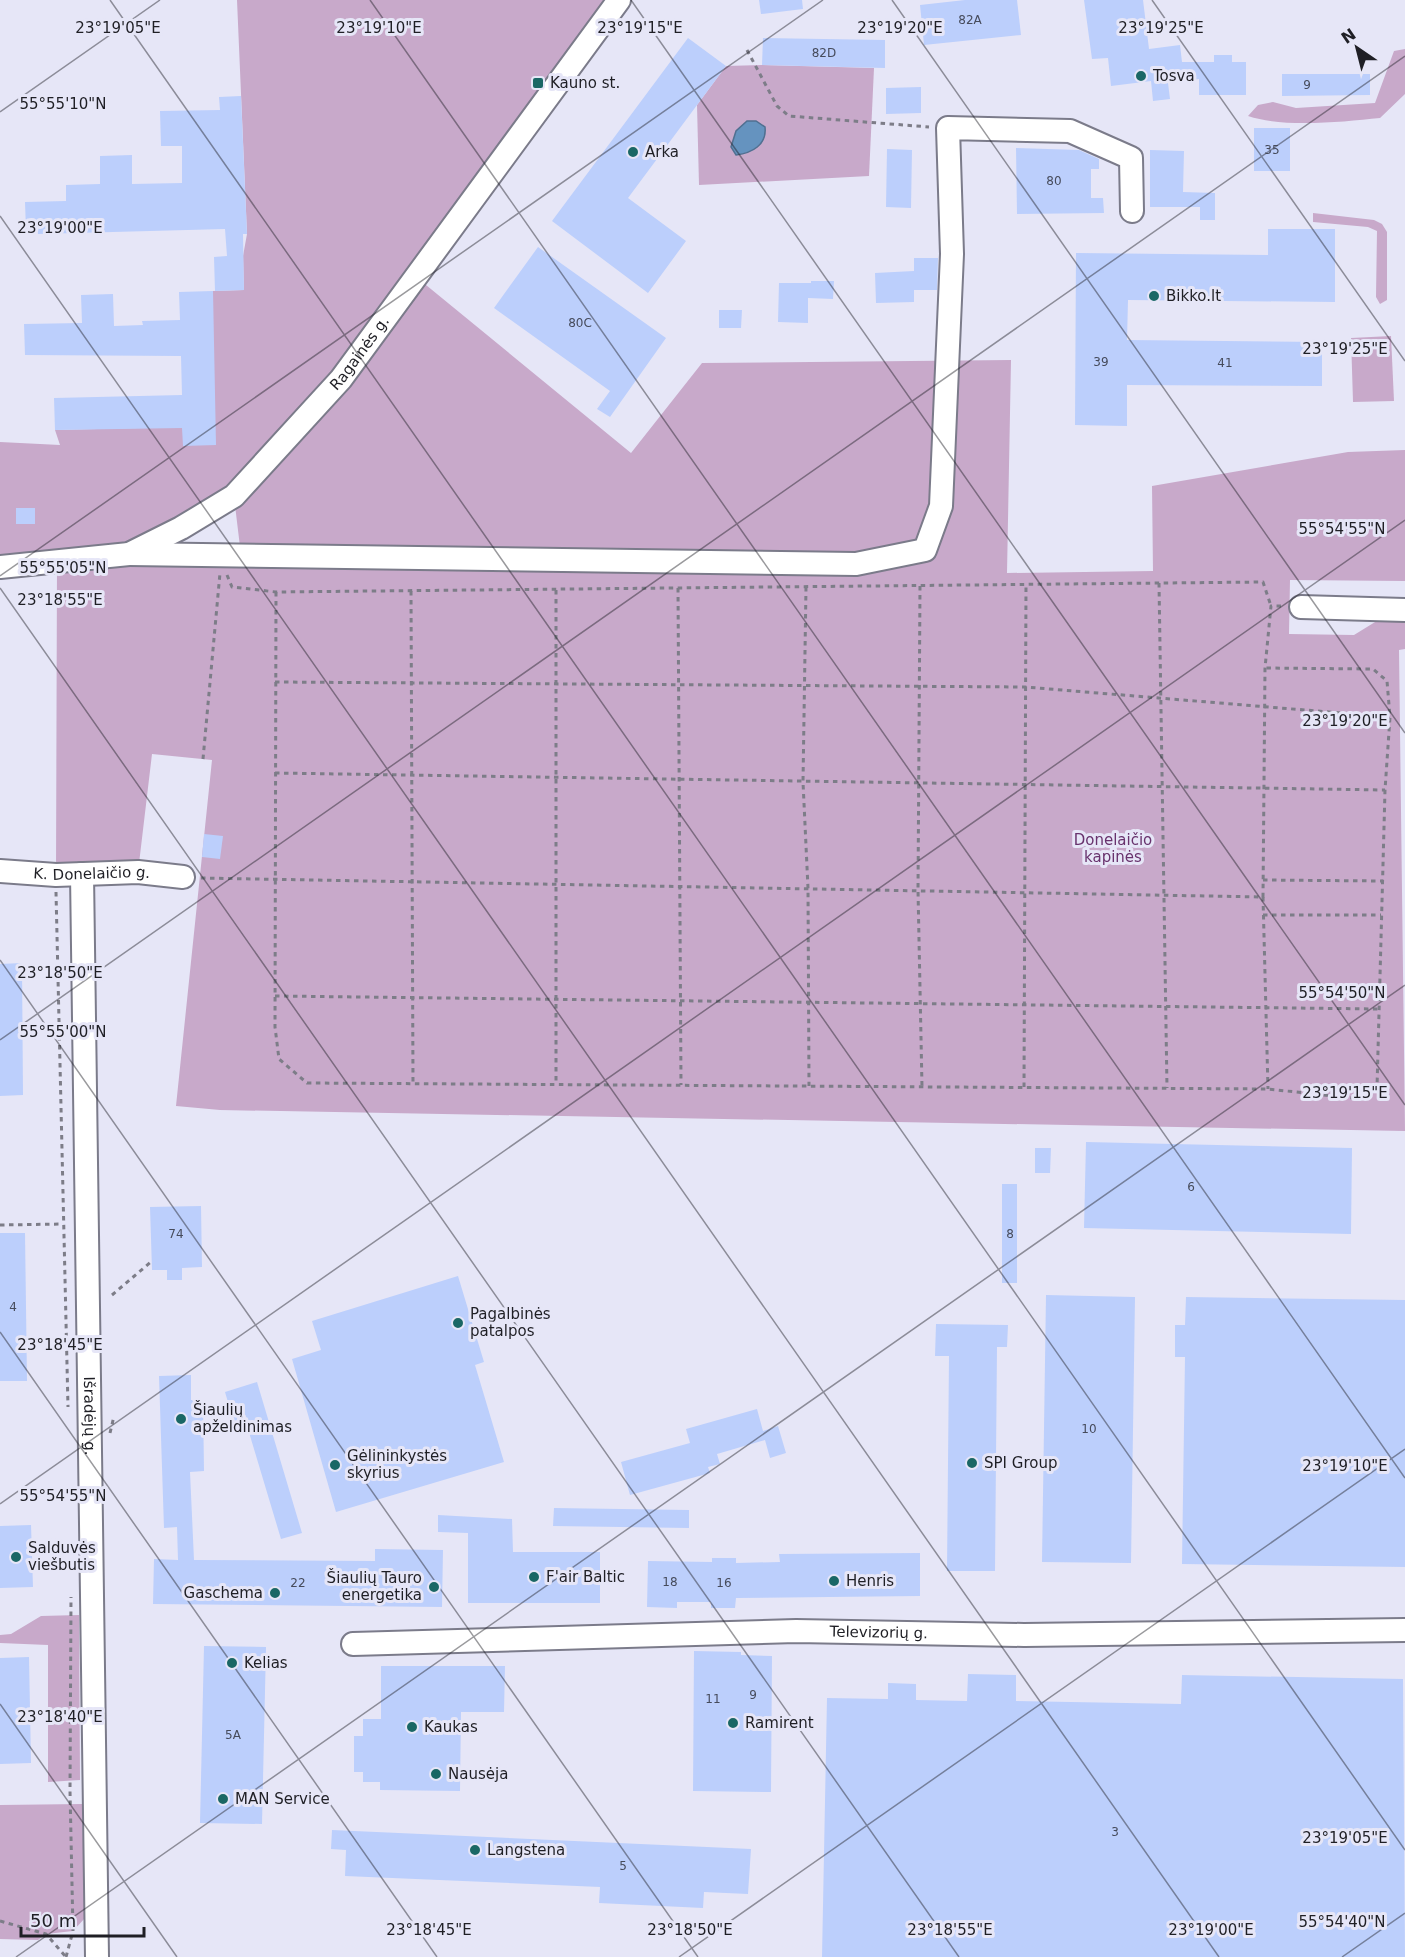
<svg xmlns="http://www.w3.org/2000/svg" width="1405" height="1957" font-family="'DejaVu Sans',sans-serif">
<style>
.green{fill:#c8a9ca;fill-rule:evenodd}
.water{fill:#6593bf;stroke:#507091;stroke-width:1.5}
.building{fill:#bccffc}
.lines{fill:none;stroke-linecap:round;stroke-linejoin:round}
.minor-casing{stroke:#7b7b8a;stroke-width:26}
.path{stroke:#7d7d88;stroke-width:3;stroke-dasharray:4.5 4.5;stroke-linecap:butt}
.minor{stroke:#fff;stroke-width:22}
.ticks{fill:none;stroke:#1f1f25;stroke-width:1.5;stroke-opacity:0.45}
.poi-dot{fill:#1a6765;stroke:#e6e6f7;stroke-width:2}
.labels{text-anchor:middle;stroke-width:6;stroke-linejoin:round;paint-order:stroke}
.number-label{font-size:12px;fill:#464b5b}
.poi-label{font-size:15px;fill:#1f1f25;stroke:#e6e6f7;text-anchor:start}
.street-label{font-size:15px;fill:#1f1f25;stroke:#e6e6f7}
.park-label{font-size:15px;fill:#68326d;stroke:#e6e6f7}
.ticks-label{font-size:15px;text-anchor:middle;fill:#1f1f25;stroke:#e6e6f7;stroke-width:6;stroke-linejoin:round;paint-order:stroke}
</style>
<rect width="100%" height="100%" fill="#e6e6f7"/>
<g class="green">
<path d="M237,0H619L415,276L631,453L702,363L1011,360L1007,573L1153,571L1152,486L1348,452L1405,450V581L1290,580L1289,634L1354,635L1380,619H1405V649L1399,650L1405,1131L220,1110L176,1106L212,760L152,754L138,872L56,875L57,564L0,567V442L60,445L55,430L182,427L213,291L244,290L243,256L247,234ZM234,497L241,555L131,553Z"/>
<path d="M1405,49V94L1380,118C1341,122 1284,128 1248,116L1258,105L1273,102L1296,108L1375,103L1394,51Z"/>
<path d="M762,65L874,68L869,176L699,185L697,105L726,66Z"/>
<path d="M1313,213L1374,220L1382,224L1387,232V300L1380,304L1376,297L1377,231L1368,227L1313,222Z"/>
<path d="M1391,336L1394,401L1353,402L1351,338Z"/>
<path d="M79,1615L80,1780L48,1782V1645L0,1643V1635L11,1634L41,1616Z"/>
<path d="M82,1804L85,1918L73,1931L46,1934L38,1940L0,1939V1805Z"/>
</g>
<path class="water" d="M747,121H756L765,127C767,145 752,153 736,155L731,147L736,131Z"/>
<g class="building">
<path d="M759,0H802L803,9L761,14Z"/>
<path d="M965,0H1017L1021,35L924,45L920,5Z"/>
<path d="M1084,0H1143L1149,49L1180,45L1182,62H1214V55H1232V62H1246V95H1199V79L1168,83L1170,99L1153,101L1151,81L1111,86L1108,58L1092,59Z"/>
<path d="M688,38L726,66L628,198L686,241L648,293L552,221Z"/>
<path d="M763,38L885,40V68L762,65Z"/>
<path d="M1282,74H1370V95L1282,96Z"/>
<path d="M921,87V113L886,114V88Z"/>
<path d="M241,96L247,234H243L244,290L215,291L214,257L227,256L225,229L38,234L37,229L26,230L25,202L66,201V185L100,184V156L132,155V184L182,183V146H161L160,111L220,110L219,97Z"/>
<rect x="1254" y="128" width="36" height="43"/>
<path d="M1016,148L1079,150L1099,159V169H1091V198H1103L1104,213L1017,214Z"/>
<path d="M887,149L912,150L911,208L886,207Z"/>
<path d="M1150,150L1184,151L1183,192L1215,193V220H1200V207H1150Z"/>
<path d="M1268,229H1335V302L1128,300L1127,340L1322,342V386L1127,385V426L1075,425L1076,253L1268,255Z"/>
<path d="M538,247L666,338L610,417L597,409L610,391L494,308Z"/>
<path d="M914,258H938L937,290H914V302L876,303L875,273L914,271Z"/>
<path d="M811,281H834L833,299L808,298V323L778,322L779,283H811Z"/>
<path d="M213,291L216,445L183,446L182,428L55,430L54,398L182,395L181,356L25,355L24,324L82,323L81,295L113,294L114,326L143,325L142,321L180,320L179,292Z"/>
<path d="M719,310H742L741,328H719Z"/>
<rect x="16" y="508" width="19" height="16"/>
<path d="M204,834L223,836L220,859L202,857Z"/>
<path d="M22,963L23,1095L0,1096V964Z"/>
<path d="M1086,1142L1352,1148L1351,1234L1084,1228Z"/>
<path d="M1035,1148H1051L1050,1173H1035Z"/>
<rect x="1002" y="1184" width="15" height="99"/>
<path d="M201,1206L202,1267L182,1268V1280H167V1270H152L150,1207Z"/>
<path d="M0,1233H25L27,1381H0Z"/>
<path d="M458,1276L484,1362L475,1365L504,1462L336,1512L292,1359L321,1350L312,1321Z"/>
<path d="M1046,1295L1135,1297L1131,1563L1042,1562Z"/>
<path d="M1186,1297L1405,1300V1567L1182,1564L1185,1357H1175V1325H1185Z"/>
<path d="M936,1324L1008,1325L1007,1347H997L995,1571H947L949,1356H935Z"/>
<path d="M191,1375V1400H203L204,1471L190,1472L194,1560L375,1561V1549L443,1550L442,1607L153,1604L154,1559L178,1560L177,1527L164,1528L159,1376Z"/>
<path d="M257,1382L302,1533L281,1539L248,1429L237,1433L225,1392Z"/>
<path d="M757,1409L763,1431L778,1426L786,1453L770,1458L765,1440L717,1454L720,1464L708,1467L710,1473L630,1495L621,1462L690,1443L686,1429Z"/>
<path d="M554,1508L689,1510V1528L553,1526Z"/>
<path d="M438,1515L512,1519L513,1552H600V1603H468V1533L438,1532Z"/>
<path d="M31,1525L33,1587L0,1588V1526Z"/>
<path d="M920,1553V1596L736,1598L735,1608H711V1602H677V1608L647,1607L648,1561L712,1562V1558H736V1563L780,1562L779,1554Z"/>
<path d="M204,1646L266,1647L262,1824L200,1823Z"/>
<path d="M694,1651L741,1652V1655L772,1656L771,1792L693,1791Z"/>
<path d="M29,1657L31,1763L0,1764V1658Z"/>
<path d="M381,1666H505L504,1712H461L460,1791L380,1790V1782H363V1772H354V1736H363V1719H381Z"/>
<path d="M968,1674L1016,1675V1701L1181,1704L1182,1675L1403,1679L1405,1957H822L827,1698L888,1699V1683L916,1684V1700L967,1701Z"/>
<path d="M332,1830L751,1849L748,1894L704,1892L703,1908L599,1903L600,1887L345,1876L346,1850L331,1849Z"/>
</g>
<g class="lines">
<g class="minor-casing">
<g id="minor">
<path d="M129,554L856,564L925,550L941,506L952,254L948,128L1070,131L1131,158L1132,211"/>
<path id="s1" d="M0,567L129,554L181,528L234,496L341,379L619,0"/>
<path d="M1301,607L1405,610"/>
<path id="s2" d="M0,871L56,875L138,872L183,877"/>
<path id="s3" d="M82,874L97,1957"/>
<path id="s4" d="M353,1644L796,1631L1024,1635L1405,1630"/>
</g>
</g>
<g class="path">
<path d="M747,50L777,106L789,116L929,127"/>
<path d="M227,575L232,587L276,592L1263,582L1271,606"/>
<path d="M1159,583L1167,1088"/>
<path d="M920,586L918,890L922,1087"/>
<path d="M806,587L803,782L808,888L809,1086"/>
<path d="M678,588L681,1085"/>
<path d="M556,590V1085"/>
<path d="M411,591L413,1084"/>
<path d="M276,592L275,1027L279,1059L307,1083L1268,1089L1361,1099L1377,1088L1385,790L1390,717L1387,681L1373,669L1265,668"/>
<path d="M275,682L1025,687L1390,717"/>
<path d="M203,759L220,573"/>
<path d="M275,773L1385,790"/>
<path d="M201,878L1263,897L1265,668L1271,606H1282"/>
<path d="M1263,880L1383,881"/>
<path d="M56,892L68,1407"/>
<path d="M1263,897L1268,1089"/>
<path d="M1263,915H1381"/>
<path d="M275,996L1379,1009"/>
<path d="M1024,1087L1026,585"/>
<path d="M0,1225L62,1224"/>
<path d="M112,1295L152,1261"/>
<path d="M110,1433L114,1416"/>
<path d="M0,1921L46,1934L66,1957"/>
<path d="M66,1957L73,1931L70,1791L71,1597"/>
</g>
<use href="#minor" class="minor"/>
</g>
<path class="ticks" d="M110,0L1405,1850M370,0L1405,1478M631,0L1405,1105M892,0L1405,733M1152,0L1405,361M0,112L160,0M0,216L1219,1957M0,576L823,0M0,588L959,1957M0,960L698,1957M0,1040L1405,56M0,1332L437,1957M0,1504L1405,520M0,1704L177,1957M16,1957L1405,985M679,1957L1405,1449M1342,1957L1405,1913"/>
<g class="poi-dot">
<circle cx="1141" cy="76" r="6"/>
<rect x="532" y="77" width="12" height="12" rx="3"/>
<circle cx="633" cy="152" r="6"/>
<circle cx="1154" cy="296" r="6"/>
<circle cx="458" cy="1323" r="6"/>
<circle cx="181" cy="1419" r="6"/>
<circle cx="972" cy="1463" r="6"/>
<circle cx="335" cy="1465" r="6"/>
<circle cx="16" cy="1557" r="6"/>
<circle cx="534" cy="1577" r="6"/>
<circle cx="834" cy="1581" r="6"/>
<circle cx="434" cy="1587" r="6"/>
<circle cx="275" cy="1593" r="6"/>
<circle cx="232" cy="1663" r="6"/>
<circle cx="733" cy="1723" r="6"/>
<circle cx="412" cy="1727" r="6"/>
<circle cx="436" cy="1774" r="6"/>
<circle cx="223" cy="1799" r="6"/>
<circle cx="475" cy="1850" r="6"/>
</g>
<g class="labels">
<g class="number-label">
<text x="970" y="24">82A</text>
<text x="824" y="57">82D</text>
<text x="1307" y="89">9</text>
<text x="1272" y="154">35</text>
<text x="1054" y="185">80</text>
<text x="580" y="327">80C</text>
<text x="1101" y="366">39</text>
<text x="1225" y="367">41</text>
<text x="1191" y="1191">6</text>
<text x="176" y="1238">74</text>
<text x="1010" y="1238">8</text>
<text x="13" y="1311">4</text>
<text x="1089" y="1433">10</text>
<text x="670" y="1586">18</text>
<text x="298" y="1587">22</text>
<text x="724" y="1587">16</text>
<text x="753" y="1699">9</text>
<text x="713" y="1703">11</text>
<text x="233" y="1739">5A</text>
<text x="1115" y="1836">3</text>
<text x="623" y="1870">5</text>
</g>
<g class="poi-label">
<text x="1153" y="81">Tosva</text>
<text x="550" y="88">Kauno st.</text>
<text x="645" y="157">Arka</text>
<text x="1166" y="301">Bikko.lt</text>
<text x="470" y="1319">Pagalbinės<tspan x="470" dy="17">patalpos</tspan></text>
<text x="193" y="1415">Šiaulių<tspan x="193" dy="17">apželdinimas</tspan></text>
<text x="347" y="1461">Gėlininkystės<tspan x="347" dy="17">skyrius</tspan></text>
<text x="984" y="1468">SPI Group</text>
<text x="28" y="1553">Salduvės<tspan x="28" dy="17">viešbutis</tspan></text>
<text x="546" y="1582">F'air Baltic</text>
<text x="422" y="1583" text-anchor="end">Šiaulių Tauro<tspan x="422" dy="17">energetika</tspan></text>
<text x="846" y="1586">Henris</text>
<text x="263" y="1598" text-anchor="end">Gaschema</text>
<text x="244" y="1668">Kelias</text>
<text x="745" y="1728">Ramirent</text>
<text x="424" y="1732">Kaukas</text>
<text x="448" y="1779">Nausėja</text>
<text x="235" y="1804">MAN Service</text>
<text x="487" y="1855">Langstena</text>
</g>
<g class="street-label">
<text dy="5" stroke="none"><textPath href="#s1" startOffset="440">Ragainės g.</textPath></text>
<text dy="5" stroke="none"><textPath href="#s2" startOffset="92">K. Donelaičio g.</textPath></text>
<text dy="5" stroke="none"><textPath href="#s3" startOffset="542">Išradėjų g.</textPath></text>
<text dy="5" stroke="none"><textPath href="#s4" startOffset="526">Televizorių g.</textPath></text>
</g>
<g class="park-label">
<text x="1113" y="845">Donelaičio<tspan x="1113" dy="17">kapinės</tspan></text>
</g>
</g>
<g class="ticks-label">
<text x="900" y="33">23°19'20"E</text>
<text x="118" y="33">23°19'05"E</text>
<text x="379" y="33">23°19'10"E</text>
<text x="640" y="33">23°19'15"E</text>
<text x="1161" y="33">23°19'25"E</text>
<text x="63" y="109">55°55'10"N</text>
<text x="60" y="233">23°19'00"E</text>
<text x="1345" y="354">23°19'25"E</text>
<text x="1342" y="534">55°54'55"N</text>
<text x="63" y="573">55°55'05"N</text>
<text x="60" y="605">23°18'55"E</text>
<text x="1345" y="726">23°19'20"E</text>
<text x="60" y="978">23°18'50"E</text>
<text x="1342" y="998">55°54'50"N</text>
<text x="63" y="1037">55°55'00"N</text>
<text x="1345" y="1098">23°19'15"E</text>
<text x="60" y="1350">23°18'45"E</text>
<text x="1345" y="1471">23°19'10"E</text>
<text x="63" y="1501">55°54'55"N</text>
<text x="60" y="1722">23°18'40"E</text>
<text x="1345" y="1843">23°19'05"E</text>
<text x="1342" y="1927">55°54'40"N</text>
<text x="429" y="1935">23°18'45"E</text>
<text x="690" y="1935">23°18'50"E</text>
<text x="950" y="1935">23°18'55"E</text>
<text x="1211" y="1935">23°19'00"E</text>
</g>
<g transform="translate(1357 48) rotate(325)" stroke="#e6e6f7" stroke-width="4.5" paint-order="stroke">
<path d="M0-4.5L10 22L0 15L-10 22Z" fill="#1f1f25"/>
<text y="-9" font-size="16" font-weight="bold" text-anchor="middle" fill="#1f1f25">N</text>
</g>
<path d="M21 1927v9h123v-9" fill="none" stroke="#1f1f25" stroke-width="3"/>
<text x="30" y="1927" font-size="18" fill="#1f1f25" stroke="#e6e6f7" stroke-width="4.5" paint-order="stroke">50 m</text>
</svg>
